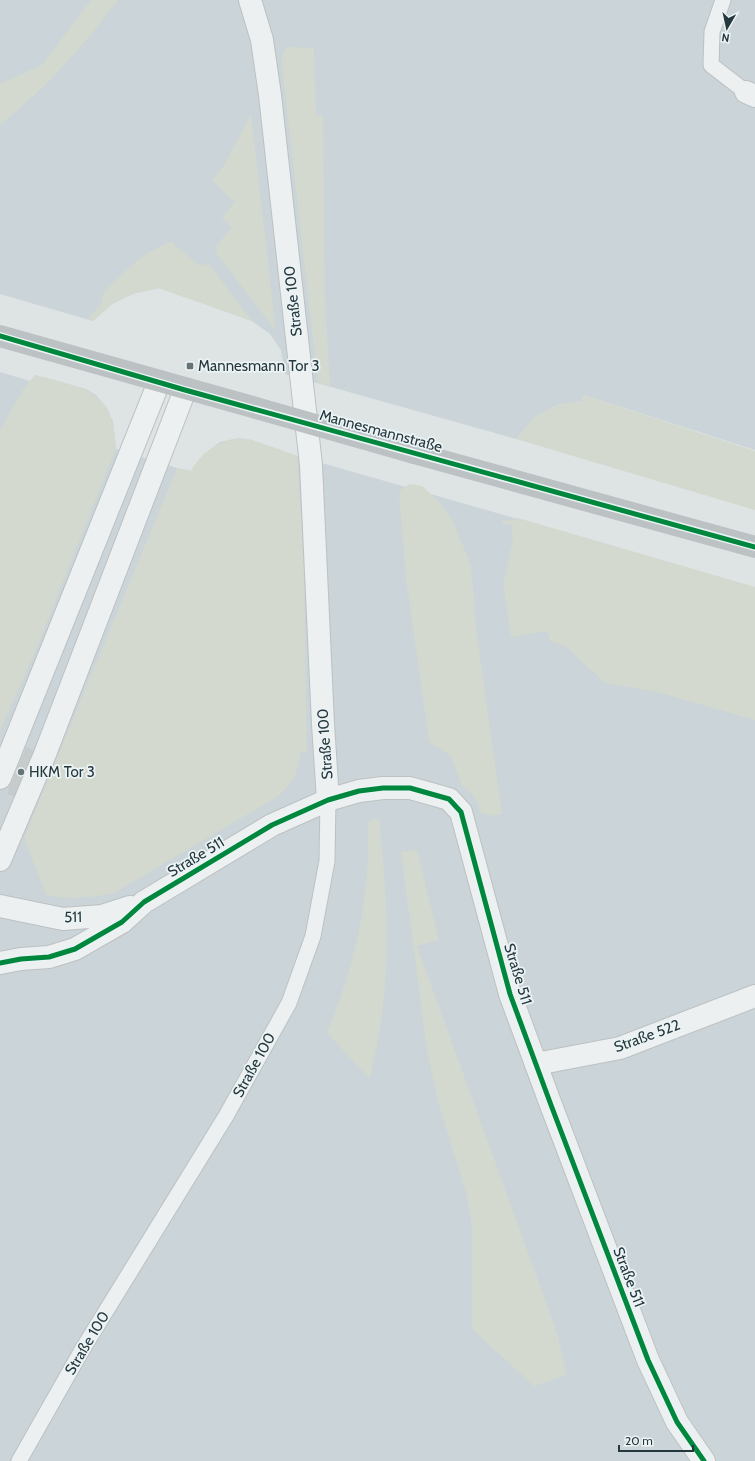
<svg xmlns="http://www.w3.org/2000/svg" width="755" height="1461" font-family="Cabin,sans-serif">
<style>
.built{fill:#cbd4d8}
.green{fill:#d3d9ce}
.building{fill:#c6cbcc}
.lines{fill:none;stroke-linecap:round;stroke-linejoin:round}
.service-casing{stroke:#bcc1c2;stroke-width:17}
.minor-casing{stroke:#bcc1c2;stroke-width:24}
.service{stroke:#edf0f1;stroke-width:15}
.minor{stroke:#edf0f1;stroke-width:22}
.secondary{stroke:#bcc2c4;stroke-width:22}
.secondary-bridge{stroke:#bcc2c4;stroke-width:22}
.cycleway-casing{stroke:#ebf3f5;stroke-width:8}
.cycleway{stroke:#00873e;stroke-width:5}
.poi-dot{fill:#667478;stroke:#ebf3f5;stroke-width:1.5}
.labels{text-anchor:middle;stroke-width:3.5;stroke-linejoin:round;paint-order:stroke}
.street-label{font-size:15px;fill:#25383e;stroke:#ebf3f5}
.poi-label{font-size:15px;fill:#25383e;stroke:#ebf3f5;text-anchor:start}
</style>
<rect width="100%" height="100%" fill="#dee3e4"/>
<g class="built">
<path d="M0,0H755V450L584,395L582,401L557,405L534,418L516,439L285,374L281,350L270,334L252,321L159,288L135,293L112,304L93,321L0,294Z"/>
<path d="M0,372L30,381L35,375L86,389L96,395L107,408L113,422L116,449L177,468L191,471L204,454L220,442L238,438L252,440L297,456L525,521L755,692V1461H0Z"/>
</g>
<g class="green">
<path d="M91,0H118C84,46 45,89 0,125V84L42,65Z"/>
<path d="M287,47L314,48L316,116L323,115L325,299L330,386L318,383L281,58Z"/>
<path d="M251,114L276,331L217,254L216,246L232,227L222,218L235,202L212,181L224,165Z"/>
<path d="M172,242L198,265L209,264L252,321L159,288L132,294L112,304L93,321L87,319L102,303L104,291C124,273 145,249 172,242Z"/>
<path d="M35,375C85,389 113,388 116,449L37,647L0,731V430L22,391Z"/>
<path d="M584,395L755,451V510L516,439L534,418L557,405L582,401Z"/>
<path d="M238,438L252,440L297,456L304,566L307,752L300,753C299,773 292,784 277,797L114,893C91,898 69,900 46,895L24,838L163,502L177,468L191,471C202,452 216,443 238,438Z"/>
<path d="M410,484L422,486L438,501L452,519L471,565L476,628L502,814L491,816L481,813L477,801L471,793L461,785L452,757L429,742L406,578L399,494L401,489Z"/>
<path d="M518,518L755,587V720L657,692L605,683L565,646L550,641L547,631L511,637L503,584L513,539L511,524H502L501,521L518,520Z"/>
<path d="M379,818C385,876 390,937 384,995C382,1023 376,1051 370,1079L327,1033C356,961 370,900 368,822Z"/>
<path d="M417,850L439,940L417,946L557,1333L567,1375L534,1386L472,1329V1225L466,1192L439,1105L427,1051L401,852Z"/>
</g>
<path class="building" d="M26,747L36,751L17,798L7,794Z"/>
<g class="lines">
<g class="service-casing">
<g id="service">
<path d="M723,0L712,32L711,65L746,92"/>
<path d="M19,1461L82,1350L226,1116L289,1003L313,936L327,861L328,800"/>
</g>
</g>
<g class="minor-casing">
<g id="minor">
<path d="M250,0L262,40L270,95L311,465L323,724L328,800"/>
<path d="M746,92L755,96"/>
<path d="M0,778L159,382"/>
<path d="M0,860L45,754L185,390"/>
<path d="M0,906L63,919L102,916L130,907"/>
<path d="M0,963L21,959L49,957L75,949L122,922L144,902L272,825L328,800L359,791L383,788H410L449,799L461,812L510,994L551,1105L648,1360L677,1422L704,1461"/>
<path d="M536,1064L620,1048L755,996"/>
</g>
</g>
<use href="#service" class="service"/>
<use href="#minor" class="minor"/>
<g class="secondary">
<path d="M0,336L256,408"/>
<path d="M414,453L755,547"/>
</g>
<path class="secondary-bridge" d="M256,408L414,453"/>
<g class="cycleway-casing">
<g id="cycleway">
<path d="M0,336L185,390L755,547"/>
<path d="M0,963L21,959L49,957L75,949L122,922L144,902L272,825L328,800L359,791L383,788H410L449,799L461,812L510,994L551,1105L648,1360L677,1422L704,1461"/>
</g>
</g>
<use href="#cycleway" class="cycleway"/>
</g>
<g class="poi-dot">
<rect x="186" y="362" width="8" height="8" rx="2"/>
<circle cx="21" cy="772" r="4"/>
</g>
<g class="labels">
<g class="street-label">
<text transform="translate(293 301) rotate(-96)" y="5">Straße 100</text>
<text transform="translate(381 431) rotate(15)" y="5">Mannesmannstraße</text>
<text transform="translate(325 744) rotate(-94)" y="5">Straße 100</text>
<text transform="translate(196 857) rotate(-31)" y="5">Straße 511</text>
<text transform="translate(73 917) rotate(-1)" y="5">511</text>
<text transform="translate(518 974) rotate(73)" y="5">Straße 511</text>
<text transform="translate(647 1036) rotate(-20)" y="5">Straße 522</text>
<text transform="translate(254 1065) rotate(-61)" y="5">Straße 100</text>
<text transform="translate(629 1277) rotate(69)" y="5">Straße 511</text>
<text transform="translate(87 1343) rotate(-59)" y="5">Straße 100</text>
</g>
<g class="poi-label">
<text x="198" y="371">Mannesmann Tor 3</text>
<text x="29" y="777">HKM Tor 3</text>
</g>
</g>
<g transform="translate(727 28) rotate(189)" stroke="#ebf3f5" stroke-width="3" paint-order="stroke">
<path d="M0-3L7 15L0 10L-7 15Z" fill="#25383e"/>
<text y="-6" font-size="11" font-weight="bold" text-anchor="middle" fill="#25383e">N</text>
</g>
<path d="M619 1445v6h74v-6" fill="none" stroke="#25383e" stroke-width="2"/>
<text x="625" y="1445" font-size="12" fill="#25383e" stroke="#ebf3f5" stroke-width="3" paint-order="stroke">20 m</text>
</svg>
